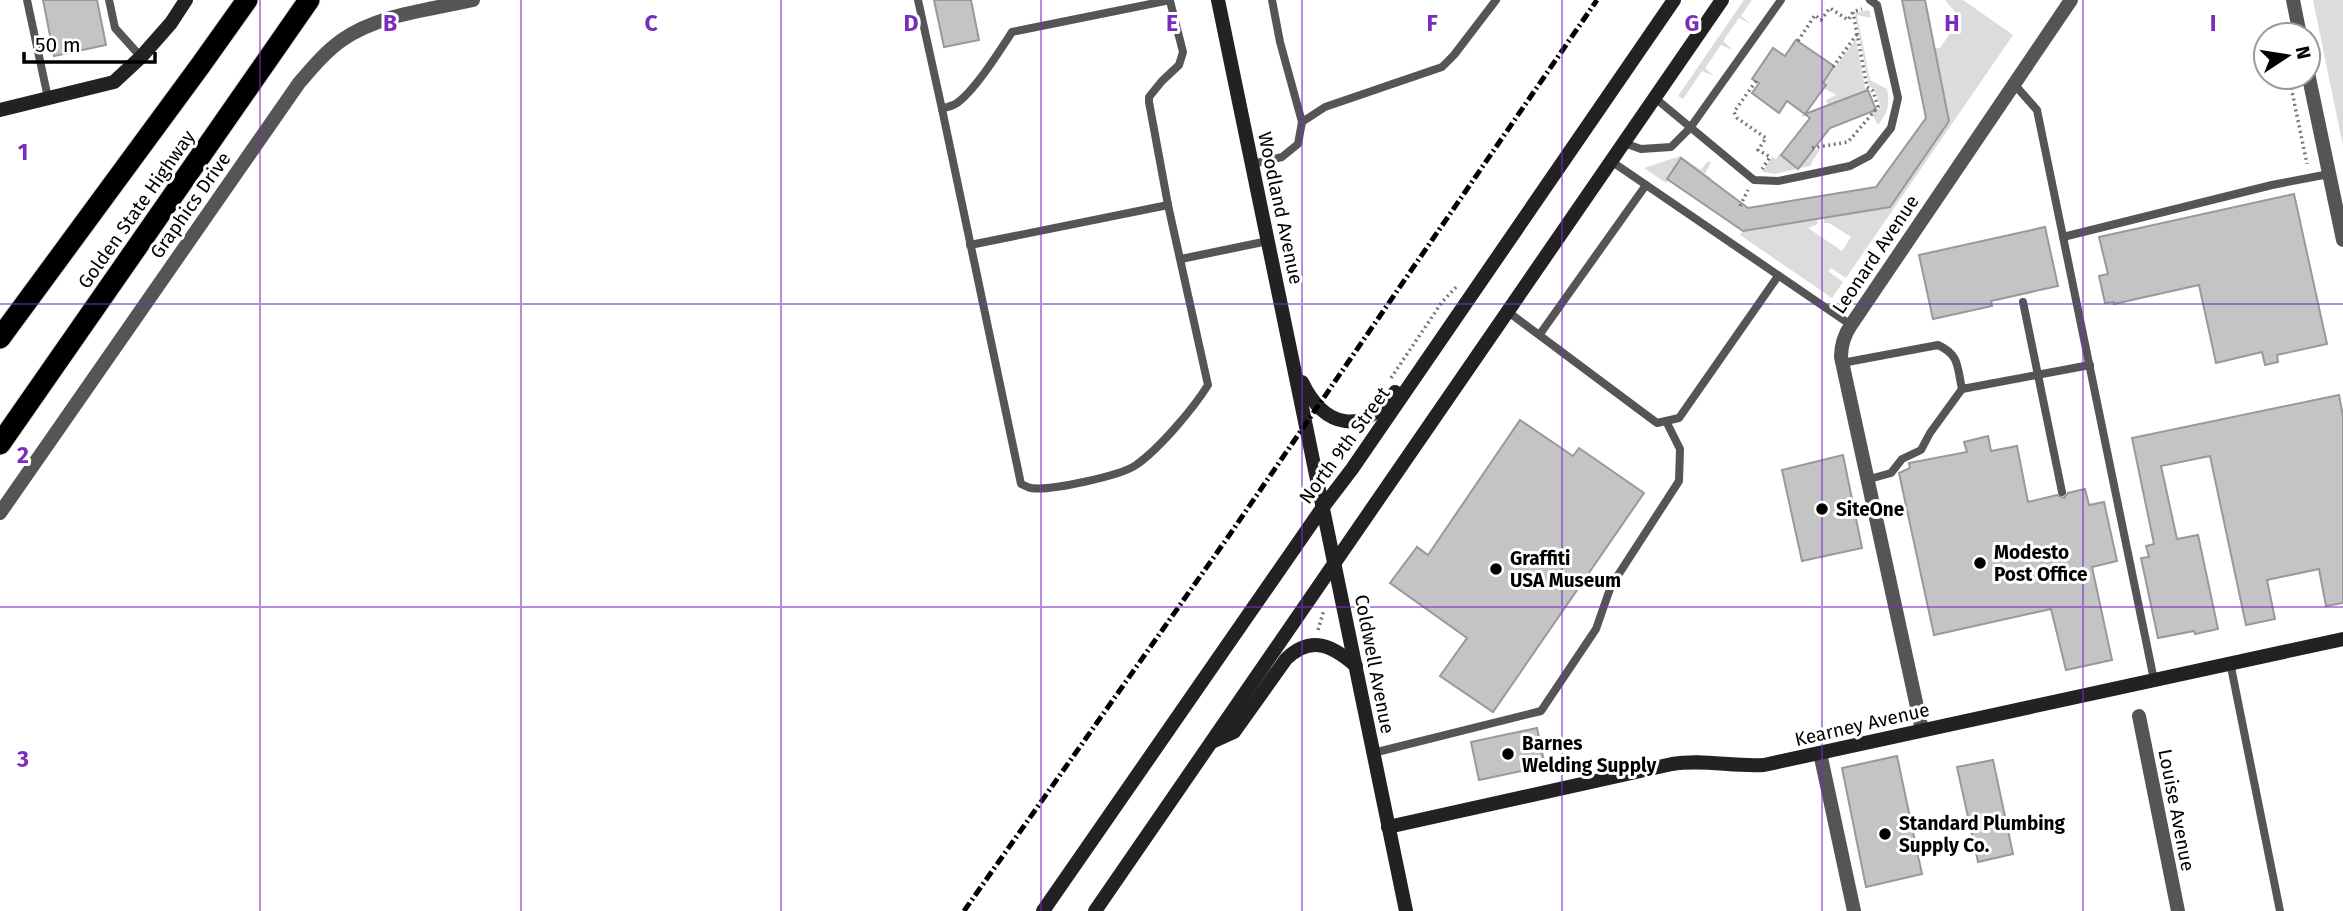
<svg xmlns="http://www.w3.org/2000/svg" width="2343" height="911" font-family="'Fira Sans',sans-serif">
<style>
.green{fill:#dcdcdc}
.building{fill:#c4c4c4;stroke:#999;stroke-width:2}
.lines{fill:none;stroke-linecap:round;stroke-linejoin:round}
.highway-casing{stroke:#dbdbdb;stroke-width:23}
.path{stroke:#777;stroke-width:3.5;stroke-dasharray:2 3.5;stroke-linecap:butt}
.lane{stroke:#555;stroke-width:8}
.street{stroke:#555;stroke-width:14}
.secondary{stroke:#222;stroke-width:14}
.highway{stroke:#000;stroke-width:21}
.rail{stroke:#000;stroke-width:5;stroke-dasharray:10 3.5 2 3.5;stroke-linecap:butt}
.grid{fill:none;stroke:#7b2cbf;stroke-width:2;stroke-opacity:0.55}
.poi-dot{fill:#000;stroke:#fff;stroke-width:2.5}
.labels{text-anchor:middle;stroke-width:6;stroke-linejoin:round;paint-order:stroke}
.street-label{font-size:19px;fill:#000;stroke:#fff}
.poi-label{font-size:19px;font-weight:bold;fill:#000;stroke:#fff;text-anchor:start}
.grid-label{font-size:23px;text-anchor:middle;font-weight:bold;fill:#7b2cbf;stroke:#fff;stroke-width:6;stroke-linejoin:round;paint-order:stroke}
</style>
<rect width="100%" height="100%" fill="#fff"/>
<g class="green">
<path d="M1744,0H1752L1741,16L1751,24L1739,18L1723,41L1733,50L1721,45L1705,68L1714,76L1702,71L1683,99L1678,96Z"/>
<path d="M1945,0H1963L2013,35L1846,278L1831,268L1828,271L1843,282L1832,298L1740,235L1743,231L1817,219L1818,224L1808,228L1842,251L1851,237L1829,223H1824V218L1890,207L1949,121L1934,48H1940L1960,18Z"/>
<path d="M2313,0H2343V146Z"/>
<path d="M1869,10L1871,18L1857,15L1870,80L1887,89C1890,104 1888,113 1878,125L1871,112L1881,108L1874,89L1869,86L1855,13Z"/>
<path d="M1856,39L1865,88L1868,90L1828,105L1826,100L1836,95L1824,88L1826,85L1823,83Z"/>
<path d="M1820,149L1810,166L1775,174L1762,172L1772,157L1776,159L1779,154L1798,168L1813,150Z"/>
<path d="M1680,156L1701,170L1707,162H1711L1705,174L1711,178L1709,180L1681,158L1666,183L1644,168Z"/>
</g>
<g class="building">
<path d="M43,0H97L106,45L54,56Z"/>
<path d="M934,0H971L979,40L944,47Z"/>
<path d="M1902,0H1925L1949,121L1890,207L1743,231L1667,179L1681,158L1748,208L1876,187L1926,118Z"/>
<path d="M1796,40L1834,66L1823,83L1826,85L1805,114L1868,90L1876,110L1830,128L1798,169L1781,155L1810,118L1787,101L1779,113L1752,93L1759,83L1752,79L1773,48L1785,56Z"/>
<path d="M2294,194L2327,344L2277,355L2278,362L2265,365L2262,352L2216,363L2199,285L2114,304V302L2105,303L2099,276L2108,274L2099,237Z"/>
<path d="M2045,227L2058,286L1991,301L1992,306L1933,319L1919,255Z"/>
<path d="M2339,395L2343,416V603L2326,606L2319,569L2267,580L2275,619L2246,625L2210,456L2161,466L2177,539L2198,535L2218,629L2195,634L2194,631L2158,638L2141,558L2149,557L2146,546L2154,544L2132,438Z"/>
<path d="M1520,420L1573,456L1579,448L1644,493L1493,712L1440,676L1467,638L1390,583L1417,547L1428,555Z"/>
<path d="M1988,436L1991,451L2017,446L2028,502L2057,495L2064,498L2068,493L2085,489L2089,505L2104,502L2117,561L2092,567L2112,660L2066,670L2051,609L1934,635L1899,473L1910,468L1909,463L1967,452L1964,442Z"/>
<path d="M1843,455L1862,548L1802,561L1782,470Z"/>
<path d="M1537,728L1545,766L1479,780L1471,742Z"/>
<path d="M1897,756L1922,874L1866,887L1842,768Z"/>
<path d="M1993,760L2013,854L1978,862L1957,767Z"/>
</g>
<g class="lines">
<g class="highway-casing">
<g id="highway">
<path d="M0,338L200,66L247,0"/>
<path d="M0,444L309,0"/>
</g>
</g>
<g class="path">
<path d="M2278,25L2281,35"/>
<path d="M1798,41L1815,15L1821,20L1830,8L1848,20L1853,12L1862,9"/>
<path d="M1833,67L1857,34"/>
<path d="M2289,77L2307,164"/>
<path d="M1756,81L1734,112L1737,118L1766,138L1758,150L1770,157L1762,169"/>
<path d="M1812,148L1848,142L1878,107L1873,91L1867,87L1853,12"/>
<path d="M1740,206L1748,190"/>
<path d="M1391,378L1442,302L1458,285"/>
<path d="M1318,630L1324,610"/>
</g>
<g class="lane">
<path d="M27,0L48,98"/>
<path d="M109,0L115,28L141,57"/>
<path d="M918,0L942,109C946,107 953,106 957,103C975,90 999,52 1012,32L1170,0"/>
<path d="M1272,0L1280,42L1302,122L1325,107L1442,67L1454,55L1496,0"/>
<path d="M2014,84L2037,110L2154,680"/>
<path d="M1655,98L1754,180L1778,181L1850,166L1869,156L1891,128L1898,98L1877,5L1870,0"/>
<path d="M942,109L1021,484C1024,485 1027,487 1031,488C1050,491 1120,476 1136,465C1159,449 1193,409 1208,385L1168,205L1149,102V97L1162,81L1179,65L1183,52L1170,1"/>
<path d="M1624,143L1641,149L1671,147L1690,128L1781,0"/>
<path d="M1611,161L1851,325"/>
<path d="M1252,164L1282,157L1298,144L1302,122"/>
<path d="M2063,237L2272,185L2329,174"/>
<path d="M970,245L1168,205"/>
<path d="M1181,259L1268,241"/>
<path d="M2023,302L2062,492"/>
<path d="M1507,311L1657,423L1679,418L1778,276"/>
<path d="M1540,334L1646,185"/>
<path d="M1842,363L1938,345C1960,355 1957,367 1962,389"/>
<path d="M1866,480L1891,473L1902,459L1921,450L1930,433L1962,389L2090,365"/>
<path d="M2230,662L2280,911"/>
<path d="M1373,753L1541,711L1596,629L1611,586L1679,481L1680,449L1667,423"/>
</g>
<g class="street">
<path d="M2293,0L2300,35"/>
<path d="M2308,73L2343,240"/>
<path d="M0,513L299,83C312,68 325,52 342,40C379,14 430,10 473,0"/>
<path d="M2139,716L2178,911"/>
<path d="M1922,730L1841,357C1841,345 1844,335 1851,325L2071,0"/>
<path d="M1820,753L1854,911"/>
</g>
<g class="secondary">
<path d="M1218,0L1406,911"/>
<path d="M0,110L114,82L141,57L171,23L186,0"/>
<path d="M1302,382C1325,429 1363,436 1395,392"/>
<path d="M1212,742L1234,732L1286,659C1311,635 1332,645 1356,666"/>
<path d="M1388,827L1672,764C1703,759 1733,767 1764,765L2343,639"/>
<path d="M1043,911L1323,507L1352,469L1674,0"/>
<path d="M1095,911L1722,0"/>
</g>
<use href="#highway" class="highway"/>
<path class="rail" d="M964,911L1228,537L1597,0"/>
</g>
<path class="grid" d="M260,0V911M521,0V911M781,0V911M1041,0V911M1302,0V911M1562,0V911M1822,0V911M2083,0V911M0,304H2343M0,607H2343"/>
<g class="poi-dot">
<circle cx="1822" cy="509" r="7"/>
<circle cx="1980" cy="563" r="7"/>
<circle cx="1496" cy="569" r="7"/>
<circle cx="1508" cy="754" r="7"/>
<circle cx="1885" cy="834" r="7"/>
</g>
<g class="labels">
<g class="street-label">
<text transform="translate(190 205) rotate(-55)" y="7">Graphics Drive</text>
<text transform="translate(1281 208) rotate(78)" y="7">Woodland Avenue</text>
<text transform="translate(136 209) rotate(-55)" y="7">Golden State Highway</text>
<text transform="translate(1875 254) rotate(-56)" y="7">Leonard Avenue</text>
<text transform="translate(1344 445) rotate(-54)" y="7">North 9th Street</text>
<text transform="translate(1375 664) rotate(79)" y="7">Coldwell Avenue</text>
<text transform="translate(1862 724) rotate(-13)" y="7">Kearney Avenue</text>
<text transform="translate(2177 810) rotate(79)" y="7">Louise Avenue</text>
</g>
<g class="poi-label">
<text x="1836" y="516">SiteOne</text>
<text x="1994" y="559">Modesto<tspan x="1994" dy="22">Post Office</tspan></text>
<text x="1510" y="565">Graffiti<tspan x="1510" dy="22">USA Museum</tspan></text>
<text x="1522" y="750">Barnes<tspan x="1522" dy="22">Welding Supply</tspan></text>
<text x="1899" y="830">Standard Plumbing<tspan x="1899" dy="22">Supply Co.</tspan></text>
</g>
</g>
<g class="grid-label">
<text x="390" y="31">B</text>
<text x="651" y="31">C</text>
<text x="911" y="31">D</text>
<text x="1172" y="31">E</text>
<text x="1432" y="31">F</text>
<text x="1692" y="31">G</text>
<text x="1952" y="31">H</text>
<text x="2213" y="31">I</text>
<text x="23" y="160">1</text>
<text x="23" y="463">2</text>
<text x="23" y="767">3</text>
</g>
<g transform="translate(2287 56) rotate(78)"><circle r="33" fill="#ffffff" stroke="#999999" stroke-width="2"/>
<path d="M0-5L12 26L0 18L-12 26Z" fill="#000000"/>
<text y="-10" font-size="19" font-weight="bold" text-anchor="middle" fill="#000000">N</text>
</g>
<path d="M24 52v10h131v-10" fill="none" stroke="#000000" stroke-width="3.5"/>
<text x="35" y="52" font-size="21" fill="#000000" stroke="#ffffff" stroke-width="5" paint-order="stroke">50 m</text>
</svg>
